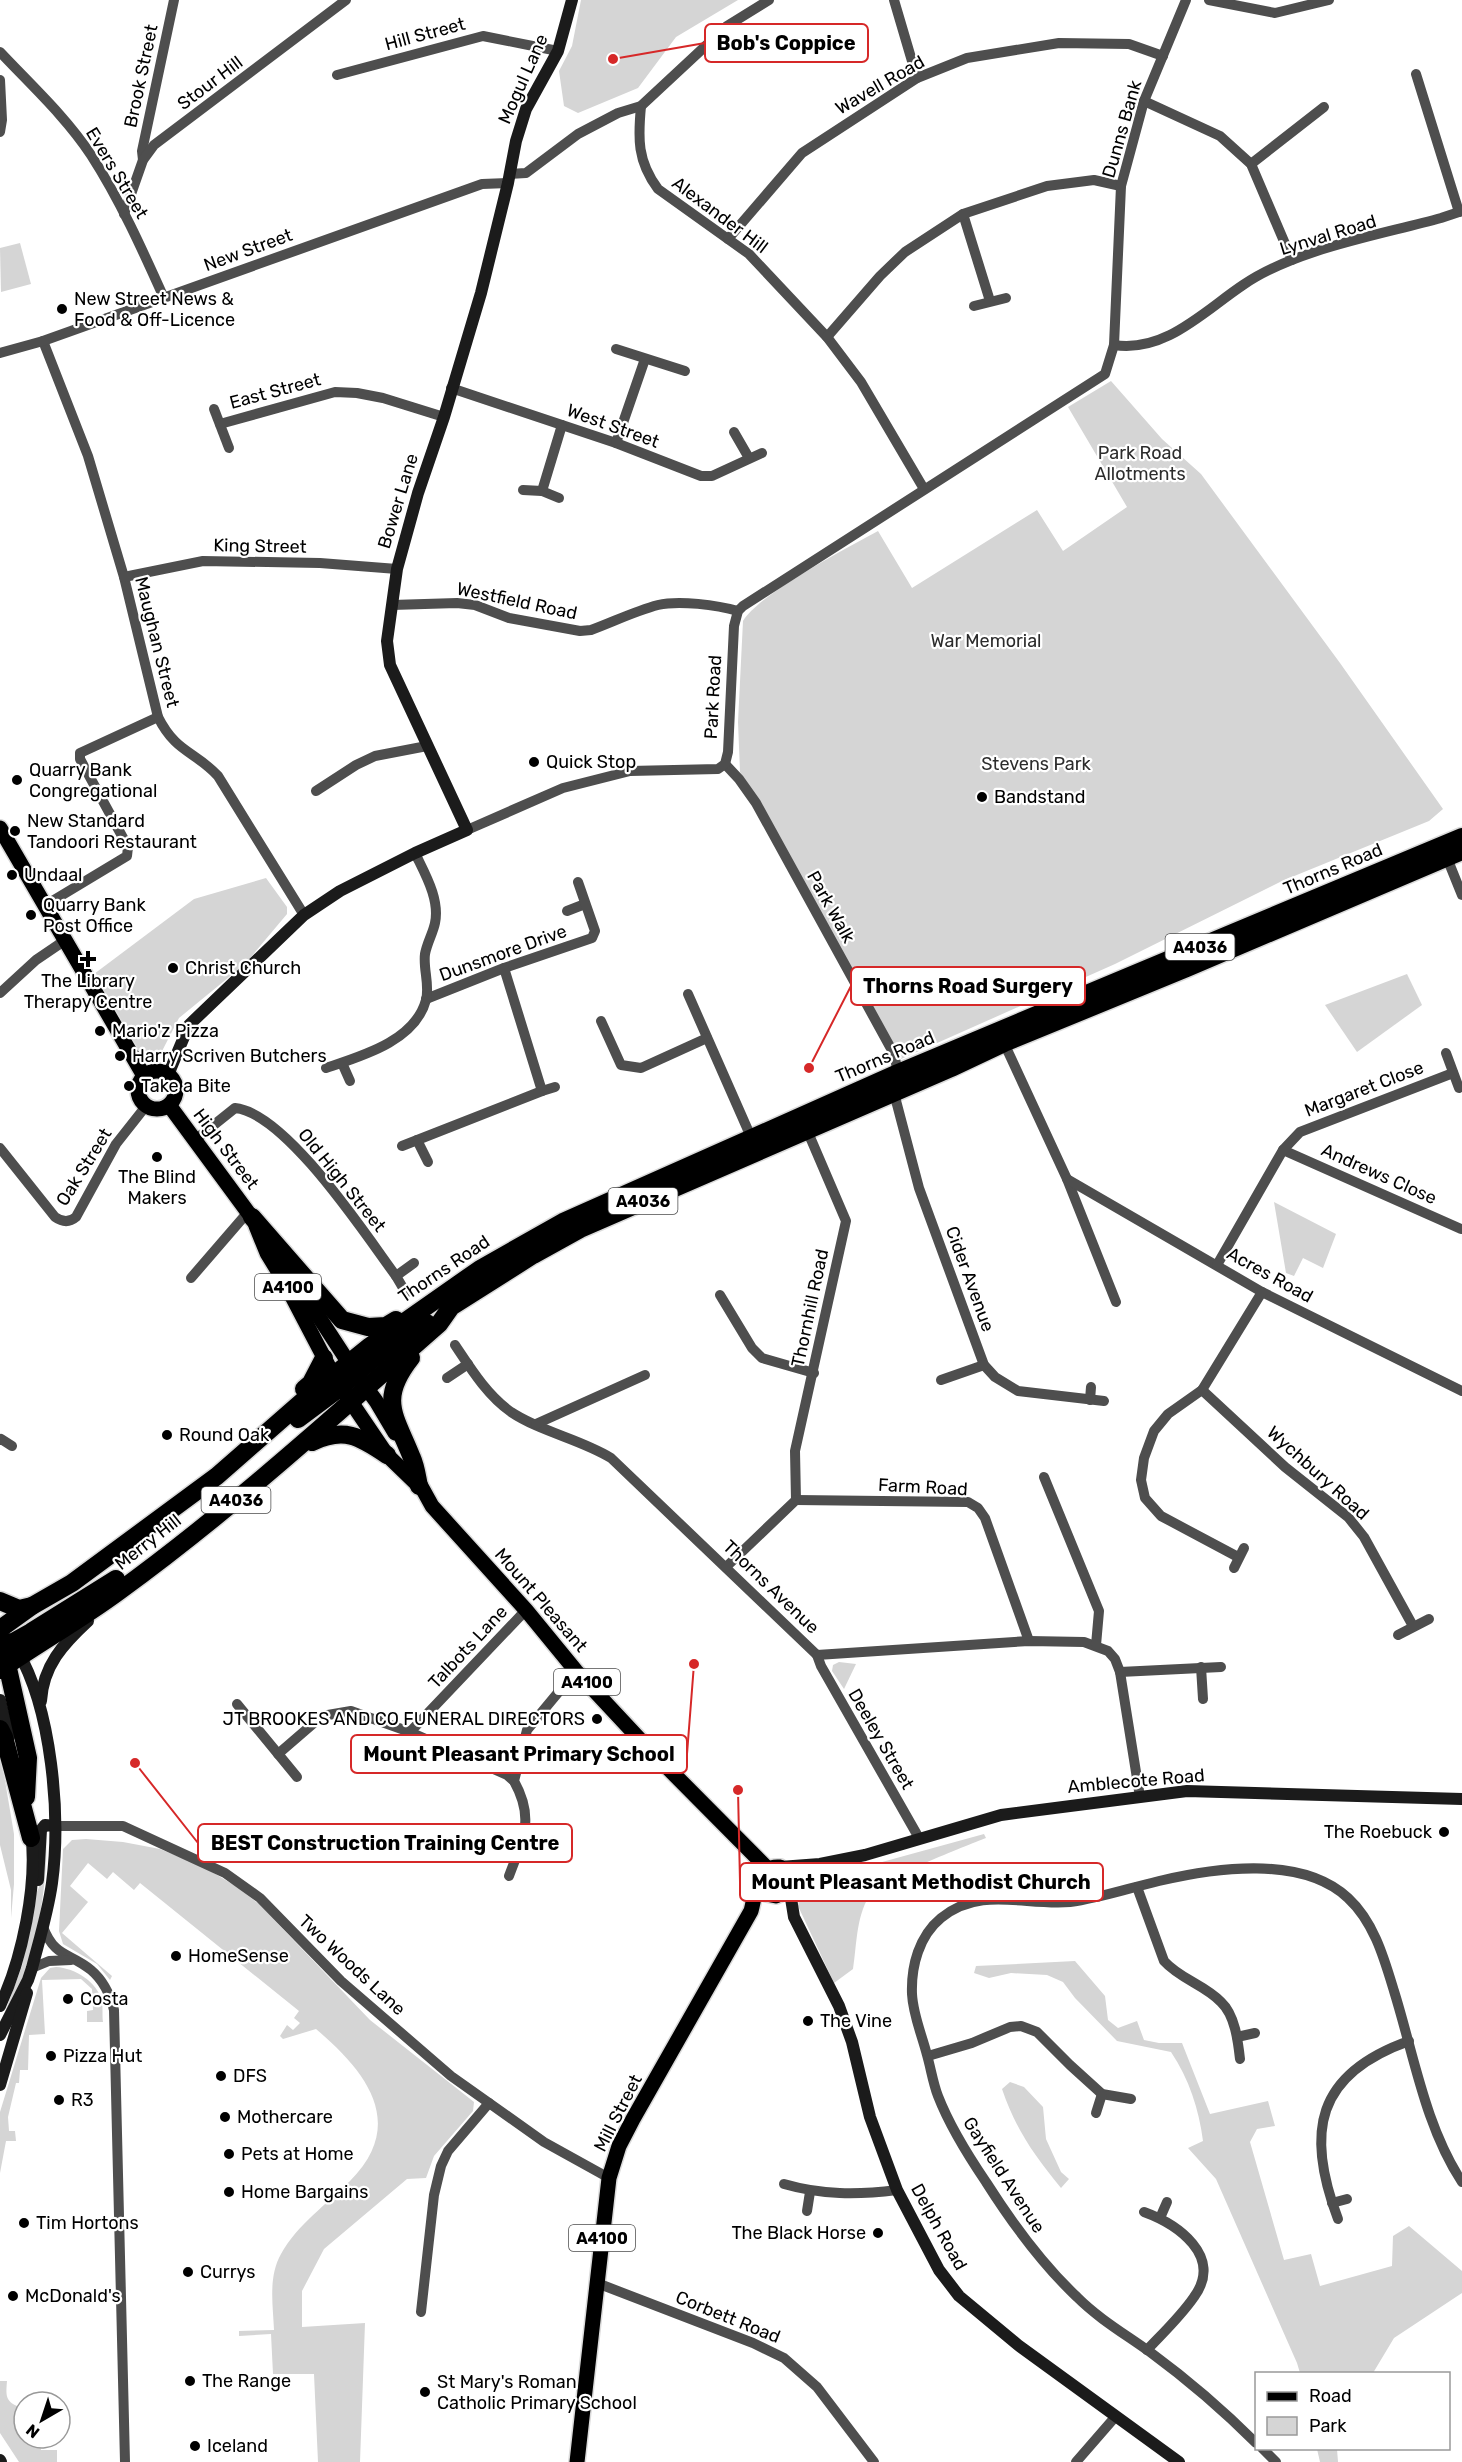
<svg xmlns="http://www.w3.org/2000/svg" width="1462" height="2462" font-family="Rubik,sans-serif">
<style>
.green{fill:#d5d5d5}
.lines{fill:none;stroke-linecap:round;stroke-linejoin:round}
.primary-casing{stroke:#dbdbdb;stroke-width:18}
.highway-casing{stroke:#dbdbdb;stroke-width:21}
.street{stroke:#4e4e4e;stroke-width:10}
.secondary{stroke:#1b1b1b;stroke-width:12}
.primary{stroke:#000;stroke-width:15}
.highway{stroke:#000;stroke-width:18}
.poi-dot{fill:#000;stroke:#fff;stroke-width:2}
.labels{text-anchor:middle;stroke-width:4.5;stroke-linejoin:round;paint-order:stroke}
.shield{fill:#fff;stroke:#4c4c4c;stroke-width:1.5}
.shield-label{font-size:16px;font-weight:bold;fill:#000}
.street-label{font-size:18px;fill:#000;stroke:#fff}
.poi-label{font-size:18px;fill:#000;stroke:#fff;text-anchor:start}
.park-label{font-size:18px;fill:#2c2c2c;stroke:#fff}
.leader{fill:none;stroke:#d62828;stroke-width:2}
.callout-dot{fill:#d62828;stroke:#fff;stroke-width:2}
.callout{fill:#fff;stroke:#d62828;stroke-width:2}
.callout-label{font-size:20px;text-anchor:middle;font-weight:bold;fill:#000}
</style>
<rect width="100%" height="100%" fill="#fff"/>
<g class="green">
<path d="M581,0H738L676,37L638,88L578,113L564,106L559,71L572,46Z"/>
<path d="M20,243L31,284L1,292L0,248Z"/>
<path d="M1111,381L1162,439L1201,474L1340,663L1443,809L1429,821L1282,881L1115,964L901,1059L789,858L761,804L740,772L738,722L743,621C760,593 847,548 878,531L912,588L1037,510L1063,551L1127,507L1068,407Z"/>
<path d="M266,878L287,907V914L245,964L179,1018L160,1055L149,1058L141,1054L94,974L194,899Z"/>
<path d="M1407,974L1422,1005L1357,1052L1325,1005Z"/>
<path d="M1274,1202L1336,1234L1323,1268L1303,1258L1294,1276L1286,1273Z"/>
<path d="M839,1662L856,1664L844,1689L832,1671L833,1665Z"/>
<path d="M0,1751L14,1834V1884L11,1918V1890L0,1845Z"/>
<path d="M984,1834L986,1838C966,1846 883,1878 872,1892C856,1913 857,1944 853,1969L834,1983L798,1906L800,1892L813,1881Z"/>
<path d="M46,1836C49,1874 37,1948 21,1983C17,1993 11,2003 5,2012L22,1966L36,1894L39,1887Z"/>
<path d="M86,1839L123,1842L160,1849L204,1867L237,1887L259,1904L370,2020L474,2102L473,2111L434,2156L426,2178L407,2179L324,2249L302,2291V2327L365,2323L360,2462H318L314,2374H273L271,2334L239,2336V2331L274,2330C273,2305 268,2277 281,2254C297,2225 327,2204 350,2181C407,2124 367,2072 316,2029L283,2039L280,2036L287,2025L293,2030L300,2023L294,2018L299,2011L140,1883L134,1890L113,1872L107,1879L88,1863L70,1886L88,1902L62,1933L112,1976L110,1980L97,1964L63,1944L59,1931L63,1849L72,1840Z"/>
<path d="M1075,1961L1105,1996L1108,2020L1118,2028L1137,2021L1144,2040L1159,2043H1182L1210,2114L1268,2101L1275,2126L1257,2129L1250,2142L1284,2260L1311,2254L1320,2286L1392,2266L1393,2236L1409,2226L1462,2271V2293L1394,2338L1373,2373H1300L1297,2363L1216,2179L1188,2148L1203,2141C1199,2109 1189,2079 1171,2052L1117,2041L1075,1998L1063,1982L1047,1975L1011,1973L989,1978L974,1973L976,1966Z"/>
<path d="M56,1967C75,1968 98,1982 102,2002C103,2008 102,2016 103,2022H87V2011L93,2010L92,1989L81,1979L42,1980L45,2034L29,2035L28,2070H20L19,2083H16L8,2117L9,2131H15L16,2141H6L0,2173V2112L41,1978L50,1968Z"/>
<path d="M1010,2082L1024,2087L1043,2107L1046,2139L1061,2172L1069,2179L1061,2188C1034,2155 1016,2130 1002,2089Z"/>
<path d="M0,2381H7C6,2394 5,2401 17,2406L19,2415L24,2414V2438H39L41,2450H57V2462H19L0,2433Z"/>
<path d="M1317,2449H1337L1338,2462H1320Z"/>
</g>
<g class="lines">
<g class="primary-casing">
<g id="primary">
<path d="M0,828L144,1076"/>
<circle cx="157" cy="1090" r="19"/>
<path d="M169,1105L258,1226"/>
<path d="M256,1226L267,1253L284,1281L329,1367"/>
<path d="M287,1268L356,1374L376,1401L395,1433"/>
<path d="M345,1393L387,1455L419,1486"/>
<path d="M416,1477L432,1506L526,1610L576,1671L646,1746L767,1868"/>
<path d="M577,2462L609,2178L619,2146L633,2119L751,1911C756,1893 756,1865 780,1867L790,1881L785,1892L776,1896L766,1894L759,1883"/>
</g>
</g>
<g class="highway-casing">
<g id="highway">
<path d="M252,1217L342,1320L368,1327L386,1326L396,1320"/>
<path d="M411,1358C378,1400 395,1415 412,1458C416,1467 417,1477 419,1486"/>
<path d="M304,1389L311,1383L324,1358"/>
<path d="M298,1419L341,1387L380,1353L427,1323"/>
<path d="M312,1442C344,1427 359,1436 387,1455"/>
<path d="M0,1601L19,1609L32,1606"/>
<path d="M0,1629L32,1606L72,1583L217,1476L313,1392L370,1346L480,1269L563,1222L898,1073L1462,837"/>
<path d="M0,1643L13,1642L31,1632L116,1579"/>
<path d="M5,1655L28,1758L26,1797"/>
<path d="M0,1670C39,1643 80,1620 118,1592C231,1510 334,1416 439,1324L451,1307L533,1255L580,1229L951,1068L1004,1043L1187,968L1462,851"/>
<path d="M0,1729L4,1737L31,1838"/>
</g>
</g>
<g class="street">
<path d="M894,0L917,78"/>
<path d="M1209,0L1275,13L1329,0"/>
<path d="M0,52C31,85 66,117 91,155C120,200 142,249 164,298"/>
<path d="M1416,74L1459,212"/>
<path d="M337,75L483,36L558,51"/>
<path d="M0,80L2,120L0,132"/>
<path d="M1144,101L1220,136L1251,164L1292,260"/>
<path d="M641,106C638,138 637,161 658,189L749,254L827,337L861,382L924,489"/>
<path d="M143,160L142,151L174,0"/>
<path d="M1251,164L1324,107"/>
<path d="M509,174L526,173L578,134L618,113L641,106L727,26L769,0"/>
<path d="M124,214L143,160L154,145L346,0"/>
<path d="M963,214L990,301"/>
<path d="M728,239L802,153L917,78L967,58L1059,43L1129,44L1163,56"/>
<path d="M974,306L1006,298"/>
<path d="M827,337L880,276L905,252L963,214L1047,186L1094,180L1121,186"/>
<path d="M43,341L88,456L124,577L158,717C176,753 195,751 218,776L304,915"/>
<path d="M1114,345C1165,353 1204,311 1243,285C1295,249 1380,235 1441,218L1462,211"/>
<path d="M616,349L685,371"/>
<path d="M0,353L43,341L482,184L508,183"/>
<path d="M451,388L616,443L701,476H712L762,453"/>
<path d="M214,409L229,448"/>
<path d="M220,424L335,392L357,393L383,398L444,417"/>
<path d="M734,432L749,458"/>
<path d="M616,443L645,359"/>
<path d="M523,490L542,491L559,498"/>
<path d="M542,491L562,425"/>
<path d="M124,577L203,561L320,563L397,569"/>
<path d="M392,605L457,603L475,605L509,618L580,631L591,630C613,622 635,611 658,605C679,600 717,605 738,611"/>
<path d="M725,764L739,779L756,803L894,1054L898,1073"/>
<path d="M316,791L356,765L375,756L427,746"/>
<path d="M467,830L563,788L630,771L718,769L725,764L728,752L734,626L738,611L743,606L1105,374L1114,345L1121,186L1144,101L1186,0"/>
<path d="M1447,858L1462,895"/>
<path d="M44,906L127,856L128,847L80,759V753L158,717"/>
<path d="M567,911L585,904"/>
<path d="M0,993L36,960L64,941"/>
<path d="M688,994L751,1137"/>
<path d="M426,999L504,968L592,938L595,931L578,882"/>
<path d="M601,1021L621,1065L641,1068L707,1038"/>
<path d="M1004,1043L1067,1179L1116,1302"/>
<path d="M1446,1053L1459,1088"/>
<path d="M342,1063L350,1081"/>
<path d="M326,1068C362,1056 415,1041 426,1000C430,985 423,969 425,954C427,943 433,933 435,923C440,899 425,874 415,853"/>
<path d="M542,1091L555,1087"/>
<path d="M894,1093L919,1188L984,1365L995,1377L1018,1391L1104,1401"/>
<path d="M195,1140L235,1108C286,1113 365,1234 396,1276L406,1293"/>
<path d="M417,1140L428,1162"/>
<path d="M402,1146L542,1091L504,968"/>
<path d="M0,1148L55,1217C62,1222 69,1223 76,1217L116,1144L146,1106"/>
<path d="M1283,1150L1461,1229"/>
<path d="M1067,1179L1262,1292L1462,1391"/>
<path d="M1217,1265L1283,1150L1300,1132L1453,1073"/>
<path d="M396,1276L414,1263"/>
<path d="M191,1278L248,1212"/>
<path d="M720,1295L752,1348L762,1358L814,1373"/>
<path d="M455,1345C471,1369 487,1395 511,1412C541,1432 580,1439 611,1458L817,1655L1029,1641L1084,1642L1108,1651L1115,1659L1120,1672L1140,1797"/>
<path d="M447,1378L468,1364"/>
<path d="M941,1380L984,1365"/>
<path d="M1202,1390L1285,1467L1348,1517L1364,1537L1413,1626"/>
<path d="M1090,1400L1091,1387"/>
<path d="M536,1424L645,1375"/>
<path d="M0,1440L1,1439L12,1446"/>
<path d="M1044,1477L1099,1611L1096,1645"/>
<path d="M796,1500L795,1451L846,1221L807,1130"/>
<path d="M796,1500L968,1502L978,1508L985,1518L1029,1641"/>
<path d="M1238,1557L1161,1516L1145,1498L1141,1480L1144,1458L1154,1431L1168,1414L1202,1390L1262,1292"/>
<path d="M726,1567L796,1500"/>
<path d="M1234,1568L1244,1548"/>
<path d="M1398,1635L1429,1619"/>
<path d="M817,1655L821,1666L919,1838"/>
<path d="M1201,1667L1203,1699"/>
<path d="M1120,1672L1221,1667"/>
<path d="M237,1704L297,1777"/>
<path d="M410,1732L526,1610"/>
<path d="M278,1754L322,1716L351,1711L410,1732L507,1775L514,1781"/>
<path d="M55,1826H123L225,1873L260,1898L341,1981L451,2076L544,2142L609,2178"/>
<path d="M509,1876C523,1838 535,1819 514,1781L527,1730L576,1671"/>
<path d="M1137,1887L1164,1961C1180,1979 1205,1985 1221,2002C1235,2015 1238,2041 1240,2059"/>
<path d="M43,1927C55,1958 69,1952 91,1970C104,1981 110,1994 114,2010L125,2462"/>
<path d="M32,1968L49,1961L71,1960"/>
<path d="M1237,2037L1255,2033"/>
<path d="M928,2056L972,2043L1010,2027L1021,2026L1037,2032L1070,2065L1102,2094L1131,2099"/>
<path d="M1096,2113L1102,2094"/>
<path d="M784,2184C822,2195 857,2195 897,2190"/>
<path d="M1332,2203L1347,2199"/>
<path d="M807,2211L810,2192"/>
<path d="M1144,2212C1177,2224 1224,2256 1194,2297C1181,2316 1163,2333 1147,2350"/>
<path d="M1160,2218L1167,2202"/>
<path d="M1338,2219C1305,2132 1316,2074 1409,2041"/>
<path d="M597,2283L753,2343L784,2358L817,2387L874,2462"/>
<path d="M421,2312L434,2195L441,2166L448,2151L489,2103"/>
<path d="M1256,2443C1223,2410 1188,2380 1150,2352C1125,2334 1099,2319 1077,2297C1041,2263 1012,2223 986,2182C967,2154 950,2127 938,2096C933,2083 931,2069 927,2055C922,2035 913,2015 912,1994C911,1966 919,1936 941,1918C980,1886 1025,1906 1070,1902C1100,1898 1129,1888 1159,1881C1214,1868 1302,1855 1348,1898C1374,1922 1384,1958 1394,1991C1414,2055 1425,2126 1462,2182"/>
<path d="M1262,2448L1276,2462"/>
<path d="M1076,2462L1116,2416"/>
</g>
<g class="secondary">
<path d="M168,1075L189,1025L304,915L340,891L415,853L467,830L390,665L387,641L397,569L418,493L444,417L481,293L508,183L516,141L526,109L558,51L572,0"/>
<path d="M0,1700L9,1737"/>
<path d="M41,1701C43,1666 63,1644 88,1621"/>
<path d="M780,1867L820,1864L865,1855L1001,1815L1187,1791L1462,1799"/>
<path d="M38,1880L41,1830L45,1825L55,1826"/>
<path d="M790,1881L817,1866"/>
<path d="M789,1886L794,1917L839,2006L852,2042L870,2117L897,2190L939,2270L959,2296L1018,2345L1179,2462"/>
<path d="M0,2006C22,1959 38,1885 31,1832"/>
<path d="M0,2035L28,1980L32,1968C39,1941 48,1912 52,1883C61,1816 52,1709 17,1650"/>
<path d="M0,2085L27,1993"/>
<path d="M0,2460L1,2462"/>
</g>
<use href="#primary" class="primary"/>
<use href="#highway" class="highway"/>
</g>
<g class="poi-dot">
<circle cx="62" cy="309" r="6"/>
<circle cx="534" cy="762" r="6"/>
<circle cx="17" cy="780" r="6"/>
<circle cx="982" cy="797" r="6"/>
<circle cx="15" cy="831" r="6"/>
<circle cx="12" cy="875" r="6"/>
<circle cx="31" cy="915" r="6"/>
<path d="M85 950h6v6h6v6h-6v6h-6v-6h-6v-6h6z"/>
<circle cx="173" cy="968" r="6"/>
<circle cx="100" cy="1031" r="6"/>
<circle cx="120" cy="1056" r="6"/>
<circle cx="129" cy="1086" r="6"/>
<circle cx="157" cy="1157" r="6"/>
<circle cx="167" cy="1435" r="6"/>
<circle cx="597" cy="1719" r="6"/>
<circle cx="1444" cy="1832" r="6"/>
<circle cx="176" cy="1956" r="6"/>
<circle cx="68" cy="1999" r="6"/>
<circle cx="808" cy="2021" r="6"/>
<circle cx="51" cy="2056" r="6"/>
<circle cx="221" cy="2076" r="6"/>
<circle cx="59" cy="2100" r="6"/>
<circle cx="225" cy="2117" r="6"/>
<circle cx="229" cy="2154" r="6"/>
<circle cx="229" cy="2192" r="6"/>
<circle cx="24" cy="2223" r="6"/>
<circle cx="878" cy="2233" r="6"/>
<circle cx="188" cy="2272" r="6"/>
<circle cx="13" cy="2296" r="6"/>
<circle cx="190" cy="2381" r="6"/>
<circle cx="425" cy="2392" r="6"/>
<circle cx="195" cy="2446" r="6"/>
</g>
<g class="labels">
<g class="shield">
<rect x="1165.5" y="934" width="69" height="26" rx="4.5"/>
<rect x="608.5" y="1188" width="69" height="26" rx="4.5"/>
<rect x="255" y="1274" width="66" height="26" rx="4.5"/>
<rect x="201.5" y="1487" width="69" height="26" rx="4.5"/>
<rect x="554" y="1669" width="66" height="26" rx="4.5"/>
<rect x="569" y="2225" width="66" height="26" rx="4.5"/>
</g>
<g class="shield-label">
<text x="1200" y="953">A4036</text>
<text x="643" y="1207">A4036</text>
<text x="288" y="1293">A4100</text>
<text x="236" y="1506">A4036</text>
<text x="587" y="1688">A4100</text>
<text x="602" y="2244">A4100</text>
</g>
<g class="street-label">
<text transform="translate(425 34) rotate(-15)" y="6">Hill Street</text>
<text transform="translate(141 76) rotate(-78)" y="6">Brook Street</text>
<text transform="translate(523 79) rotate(-66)" y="6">Mogul Lane</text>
<text transform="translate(210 83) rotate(-37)" y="6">Stour Hill</text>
<text transform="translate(880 85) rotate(-30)" y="6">Wavell Road</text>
<text transform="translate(1122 129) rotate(-74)" y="6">Dunns Bank</text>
<text transform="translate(117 173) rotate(59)" y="6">Evers Street</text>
<text transform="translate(720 215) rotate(37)" y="6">Alexander Hill</text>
<text transform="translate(1328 235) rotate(-17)" y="6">Lynval Road</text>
<text transform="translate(248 250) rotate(-20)" y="6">New Street</text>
<text transform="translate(275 391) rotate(-15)" y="6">East Street</text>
<text transform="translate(613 426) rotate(20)" y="6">West Street</text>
<text transform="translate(398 501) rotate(-73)" y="6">Bower Lane</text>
<text transform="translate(260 546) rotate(1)" y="6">King Street</text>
<text transform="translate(517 601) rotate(12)" y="6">Westfield Road</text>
<text transform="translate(157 642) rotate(76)" y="6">Maughan Street</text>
<text transform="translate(713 697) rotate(-87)" y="6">Park Road</text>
<text transform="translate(1333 869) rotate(-23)" y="6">Thorns Road</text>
<text transform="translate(831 907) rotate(61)" y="6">Park Walk</text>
<text transform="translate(503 953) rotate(-20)" y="6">Dunsmore Drive</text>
<text transform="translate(885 1057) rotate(-23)" y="6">Thorns Road</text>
<text transform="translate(1364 1089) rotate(-21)" y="6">Margaret Close</text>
<text transform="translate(226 1149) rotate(53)" y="6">High Street</text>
<text transform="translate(84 1167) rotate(-58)" y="6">Oak Street</text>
<text transform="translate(1379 1174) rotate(24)" y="6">Andrews Close</text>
<text transform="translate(342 1180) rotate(51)" y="6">Old High Street</text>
<text transform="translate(444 1269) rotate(-34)" y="6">Thorns Road</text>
<text transform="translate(1270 1275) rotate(29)" y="6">Acres Road</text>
<text transform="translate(970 1279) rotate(70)" y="6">Cider Avenue</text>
<text transform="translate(810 1308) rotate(-78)" y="6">Thornhill Road</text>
<text transform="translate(1318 1473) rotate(42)" y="6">Wychbury Road</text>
<text transform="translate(923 1487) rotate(3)" y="6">Farm Road</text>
<text transform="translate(148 1542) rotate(-38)" y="6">Merry Hill</text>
<text transform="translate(771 1587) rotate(44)" y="6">Thorns Avenue</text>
<text transform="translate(541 1600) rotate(49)" y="6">Mount Pleasant</text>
<text transform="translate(468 1647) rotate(-47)" y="6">Talbots Lane</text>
<text transform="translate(881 1739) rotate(60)" y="6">Deeley Street</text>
<text transform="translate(1136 1781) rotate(-5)" y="6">Amblecote Road</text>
<text transform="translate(352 1965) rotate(43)" y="6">Two Woods Lane</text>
<text transform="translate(618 2113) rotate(-63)" y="6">Mill Street</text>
<text transform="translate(1004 2175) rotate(57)" y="6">Gayfield Avenue</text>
<text transform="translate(939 2227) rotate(61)" y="6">Delph Road</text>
<text transform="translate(728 2317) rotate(22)" y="6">Corbett Road</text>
</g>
<g class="poi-label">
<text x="74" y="305">New Street News &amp;<tspan x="74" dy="21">Food &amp; Off-Licence</tspan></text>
<text x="546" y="768">Quick Stop</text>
<text x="29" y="776">Quarry Bank<tspan x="29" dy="21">Congregational</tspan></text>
<text x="994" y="803">Bandstand</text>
<text x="27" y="827">New Standard<tspan x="27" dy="21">Tandoori Restaurant</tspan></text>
<text x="24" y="881">Undaal</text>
<text x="43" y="911">Quarry Bank<tspan x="43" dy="21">Post Office</tspan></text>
<text x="185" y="974">Christ Church</text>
<text x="88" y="987" text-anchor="middle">The Library<tspan x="88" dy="21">Therapy Centre</tspan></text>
<text x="112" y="1037">Mario'z Pizza</text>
<text x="132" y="1062">Harry Scriven Butchers</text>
<text x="141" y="1092">Take a Bite</text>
<text x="157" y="1183" text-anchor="middle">The Blind<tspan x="157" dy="21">Makers</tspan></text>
<text x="179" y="1441">Round Oak</text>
<text x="585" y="1725" text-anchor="end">JT BROOKES AND CO FUNERAL DIRECTORS</text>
<text x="1432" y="1838" text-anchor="end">The Roebuck</text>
<text x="188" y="1962">HomeSense</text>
<text x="80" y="2005">Costa</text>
<text x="820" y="2027">The Vine</text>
<text x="63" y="2062">Pizza Hut</text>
<text x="233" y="2082">DFS</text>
<text x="71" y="2106">R3</text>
<text x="237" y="2123">Mothercare</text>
<text x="241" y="2160">Pets at Home</text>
<text x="241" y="2198">Home Bargains</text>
<text x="36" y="2229">Tim Hortons</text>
<text x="866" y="2239" text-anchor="end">The Black Horse</text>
<text x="200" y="2278">Currys</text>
<text x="25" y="2302">McDonald's</text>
<text x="202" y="2387">The Range</text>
<text x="437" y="2388">St Mary's Roman<tspan x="437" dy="21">Catholic Primary School</tspan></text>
<text x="207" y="2452">Iceland</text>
</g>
<g class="park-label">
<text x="1140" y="459">Park Road<tspan x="1140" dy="21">Allotments</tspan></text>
<text x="986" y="647">War Memorial</text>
<text x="1036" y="770">Stevens Park</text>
</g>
</g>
<path class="leader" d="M613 59L705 43M809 1068L851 986M694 1664L687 1754M135 1763L198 1843M738 1790L740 1882"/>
<g class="callout-dot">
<circle cx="613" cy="59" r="6"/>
<circle cx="809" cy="1068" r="6"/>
<circle cx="694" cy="1664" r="6"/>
<circle cx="135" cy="1763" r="6"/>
<circle cx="738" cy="1790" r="6"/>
</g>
<g class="callout">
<rect x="705" y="24" width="163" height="38" rx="6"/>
<rect x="851" y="967" width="234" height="38" rx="6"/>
<rect x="351" y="1735" width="336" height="38" rx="6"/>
<rect x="198" y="1824" width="374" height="38" rx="6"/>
<rect x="740" y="1863" width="363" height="38" rx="6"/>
</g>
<g class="callout-label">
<text x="786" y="50">Bob's Coppice</text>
<text x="968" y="993">Thorns Road Surgery</text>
<text x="519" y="1761">Mount Pleasant Primary School</text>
<text x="385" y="1850">BEST Construction Training Centre</text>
<text x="921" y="1889">Mount Pleasant Methodist Church</text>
</g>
<rect x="1255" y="2372" width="195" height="78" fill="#ffffff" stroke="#999999" stroke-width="1.5"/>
<rect x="1267" y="2392" width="30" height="9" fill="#000000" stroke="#999999" stroke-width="1.5"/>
<text x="1309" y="2402" font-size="18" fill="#000000">Road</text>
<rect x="1267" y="2417" width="30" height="18" fill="#d5d5d5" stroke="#999999" stroke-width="1.5"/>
<text x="1309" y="2432" font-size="18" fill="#000000">Park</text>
<g transform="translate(42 2420) rotate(219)"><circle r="28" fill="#ffffff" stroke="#999999" stroke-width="1.5"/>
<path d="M0-4.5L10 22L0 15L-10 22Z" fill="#000000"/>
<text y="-9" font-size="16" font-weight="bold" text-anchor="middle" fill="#000000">N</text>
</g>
</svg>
